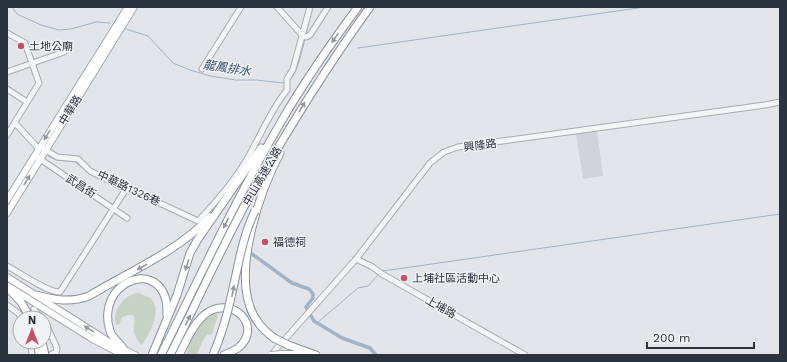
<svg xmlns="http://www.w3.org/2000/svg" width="787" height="362" font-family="'Work Sans','Noto Sans TC',sans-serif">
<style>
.built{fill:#d0d4da}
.green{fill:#c8d2c4}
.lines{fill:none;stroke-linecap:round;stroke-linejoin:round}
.stream{stroke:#a0b4c5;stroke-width:1}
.canal{stroke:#a0b4c5;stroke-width:3.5}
.minor-casing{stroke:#a7acb3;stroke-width:7}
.major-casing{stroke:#a2aab3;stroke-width:8}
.highway-casing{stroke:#8a939e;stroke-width:9}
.minor{stroke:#f4f5f7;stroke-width:5}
.major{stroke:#fff;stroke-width:6}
.highway{stroke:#fff;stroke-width:7}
.major-bridge-casing{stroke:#a2aab3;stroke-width:8;stroke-linecap:butt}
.highway-bridge-casing{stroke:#8a939e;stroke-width:9;stroke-linecap:butt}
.major-bridge{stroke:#fff;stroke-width:6}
.highway-bridge{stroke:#fff;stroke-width:7}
.oneway{fill:#95999f}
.poi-dot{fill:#c25367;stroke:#f1f3f6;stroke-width:1.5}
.labels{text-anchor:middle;stroke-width:3;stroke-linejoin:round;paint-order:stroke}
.poi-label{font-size:11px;fill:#2b333f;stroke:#f1f3f6;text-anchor:start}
.street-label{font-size:11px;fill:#2b333f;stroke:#f1f3f6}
.water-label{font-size:12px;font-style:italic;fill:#39536f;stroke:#f1f3f6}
</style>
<rect width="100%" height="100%" fill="#e2e5e9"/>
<path class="built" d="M597,131L603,176L583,179L576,134Z"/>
<g class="green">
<path d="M138,293L151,298C153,302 156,306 156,310C155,321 149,337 141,345C139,341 135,337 134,332C133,326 136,321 133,315H128L122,317L119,325H116C112,310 124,295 138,293Z"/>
<path d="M216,313L218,316L213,330V332L211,335L208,334C202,341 200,346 197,355H187C187,346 198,326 205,320C208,317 213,315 216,313Z"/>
</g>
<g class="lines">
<g class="stream">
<path d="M12,7L17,14L41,25L59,30L71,29L96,22L110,23"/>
<path d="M126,29L148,36L173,63L190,70L210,76L236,80H256L283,83L284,82"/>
<path d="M306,34L310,17"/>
<path d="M358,48L645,7"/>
<path d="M289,80C298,74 302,49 305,39"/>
<path d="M48,156L57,160L75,162L87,171"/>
<path d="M97,177L122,191"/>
<path d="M127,192L139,196"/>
<path d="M383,271L780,214"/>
<path d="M317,323L358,288L368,286L379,274"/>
</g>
<path class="canal" d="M252,254L292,283L309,289L313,294V298L306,307L314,321L342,338L370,348L376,355"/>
<g class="minor-casing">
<g id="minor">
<path d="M277,7L303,36L306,37L310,35L328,7"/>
<path d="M7,33L25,43L39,83L7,135"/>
<path d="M202,69L241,7"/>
<path d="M7,72L64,52"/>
<path d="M7,89L27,102"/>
<path d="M15,123L39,149"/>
<path d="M43,148L57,157L78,159L90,171L126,189L138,193L198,221C215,203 231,185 244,164C259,140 269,112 287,90V79L293,69L310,7"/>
<path d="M37,157L127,218"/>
<path d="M356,259L371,266L382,274L525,355"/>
<path d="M7,266C19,272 48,293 60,292L126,189"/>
<path d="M7,305L18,313L22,318"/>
<path d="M34,309L35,311L42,318"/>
<path d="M44,320L57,348L56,353L52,354"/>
<path d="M31,342L32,355"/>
<path d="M271,355L356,259L430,163L444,152L458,147L765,105L780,102"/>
</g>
</g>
<g class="major-casing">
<g id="major">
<path d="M7,200L128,7"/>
<path d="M7,213L134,7"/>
<path d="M7,277L114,345L135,355"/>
<path d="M8,286L91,338L123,355"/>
<path d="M281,354H310"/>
</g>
</g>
<g class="highway-casing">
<g id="highway">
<path d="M7,287L21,302L30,318"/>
<path d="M36,295C56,300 69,303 89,296C130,271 177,252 210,217"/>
<path d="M274,338C263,330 254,319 250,307C235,264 260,191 280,153"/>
<path d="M38,342L39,355"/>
<path d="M42,342L45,355"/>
<path d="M288,345L316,355"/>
<path d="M123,348C119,342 112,338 110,331C95,284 155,258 166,300C167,305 167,311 167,316"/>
<path d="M152,355L177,295L190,253L198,239L261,148"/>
<path d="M161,355C201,274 239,193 285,115C307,78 332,42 358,7"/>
<path d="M170,355C196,304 220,251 247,201C285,134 325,69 370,7"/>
<path d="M179,355C186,342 192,326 203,316C230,292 265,326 238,348C234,351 228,353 224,355"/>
</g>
</g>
<use href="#minor" class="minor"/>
<use href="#major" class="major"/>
<use href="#highway" class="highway"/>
<g class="major-bridge-casing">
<path id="major-bridge" d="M271,355L281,354"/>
</g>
<g class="highway-bridge-casing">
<g id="highway-bridge">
<path d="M274,338L288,345"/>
<path d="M213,355C221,336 227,316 231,297C238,268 242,237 255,211"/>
</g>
</g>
<use href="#major-bridge" class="major-bridge"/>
<use href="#highway-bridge" class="highway-bridge"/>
</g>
<defs><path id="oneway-solid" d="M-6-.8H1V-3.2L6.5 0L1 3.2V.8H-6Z"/></defs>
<g class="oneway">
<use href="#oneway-solid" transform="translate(335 38) rotate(125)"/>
<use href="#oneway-solid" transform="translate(302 107) rotate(-59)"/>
<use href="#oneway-solid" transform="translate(47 135) rotate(122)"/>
<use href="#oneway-solid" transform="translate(27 180) rotate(-59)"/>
<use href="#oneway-solid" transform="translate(226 223) rotate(116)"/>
<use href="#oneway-solid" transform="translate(187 265) rotate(108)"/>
<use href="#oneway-solid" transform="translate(142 267) rotate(151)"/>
<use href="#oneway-solid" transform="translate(233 291) rotate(-79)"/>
<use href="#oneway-solid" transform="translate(188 320) rotate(-63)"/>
<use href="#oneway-solid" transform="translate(89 329) rotate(-148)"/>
</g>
<g class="poi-dot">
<circle cx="21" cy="46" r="4"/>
<circle cx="265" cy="242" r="4"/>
<circle cx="404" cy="278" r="4"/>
</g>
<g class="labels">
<g class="poi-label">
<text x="29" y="50">土地公廟</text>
<text x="273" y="246">福德祠</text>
<text x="412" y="282">上埔社區活動中心</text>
</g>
<g class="street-label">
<text transform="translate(70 110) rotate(-58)" y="4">中華路</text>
<text transform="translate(480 145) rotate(-7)" y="4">興隆路</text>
<text transform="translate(262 176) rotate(-60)" y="4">中山高速公路</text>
<text transform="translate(81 186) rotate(33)" y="4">武昌街</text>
<text transform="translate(129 188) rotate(25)" y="4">中華路1326巷</text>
<text transform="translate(441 307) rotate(29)" y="4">上埔路</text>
</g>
<g class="water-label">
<text transform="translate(227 68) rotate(9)" y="4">龍鳳排水</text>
</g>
</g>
<rect width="787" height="362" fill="none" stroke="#2b333f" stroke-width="16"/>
<g transform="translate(32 330)"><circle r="19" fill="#f1f3f6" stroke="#a2a6ad"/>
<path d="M0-3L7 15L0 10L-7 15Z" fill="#c25367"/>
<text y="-6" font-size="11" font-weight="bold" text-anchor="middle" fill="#2b333f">N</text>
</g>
<path d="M647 342v6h107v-6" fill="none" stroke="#2b333f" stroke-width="2"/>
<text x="653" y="342" font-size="12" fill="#2b333f" stroke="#f1f3f6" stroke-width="3" paint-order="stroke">200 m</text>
</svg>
